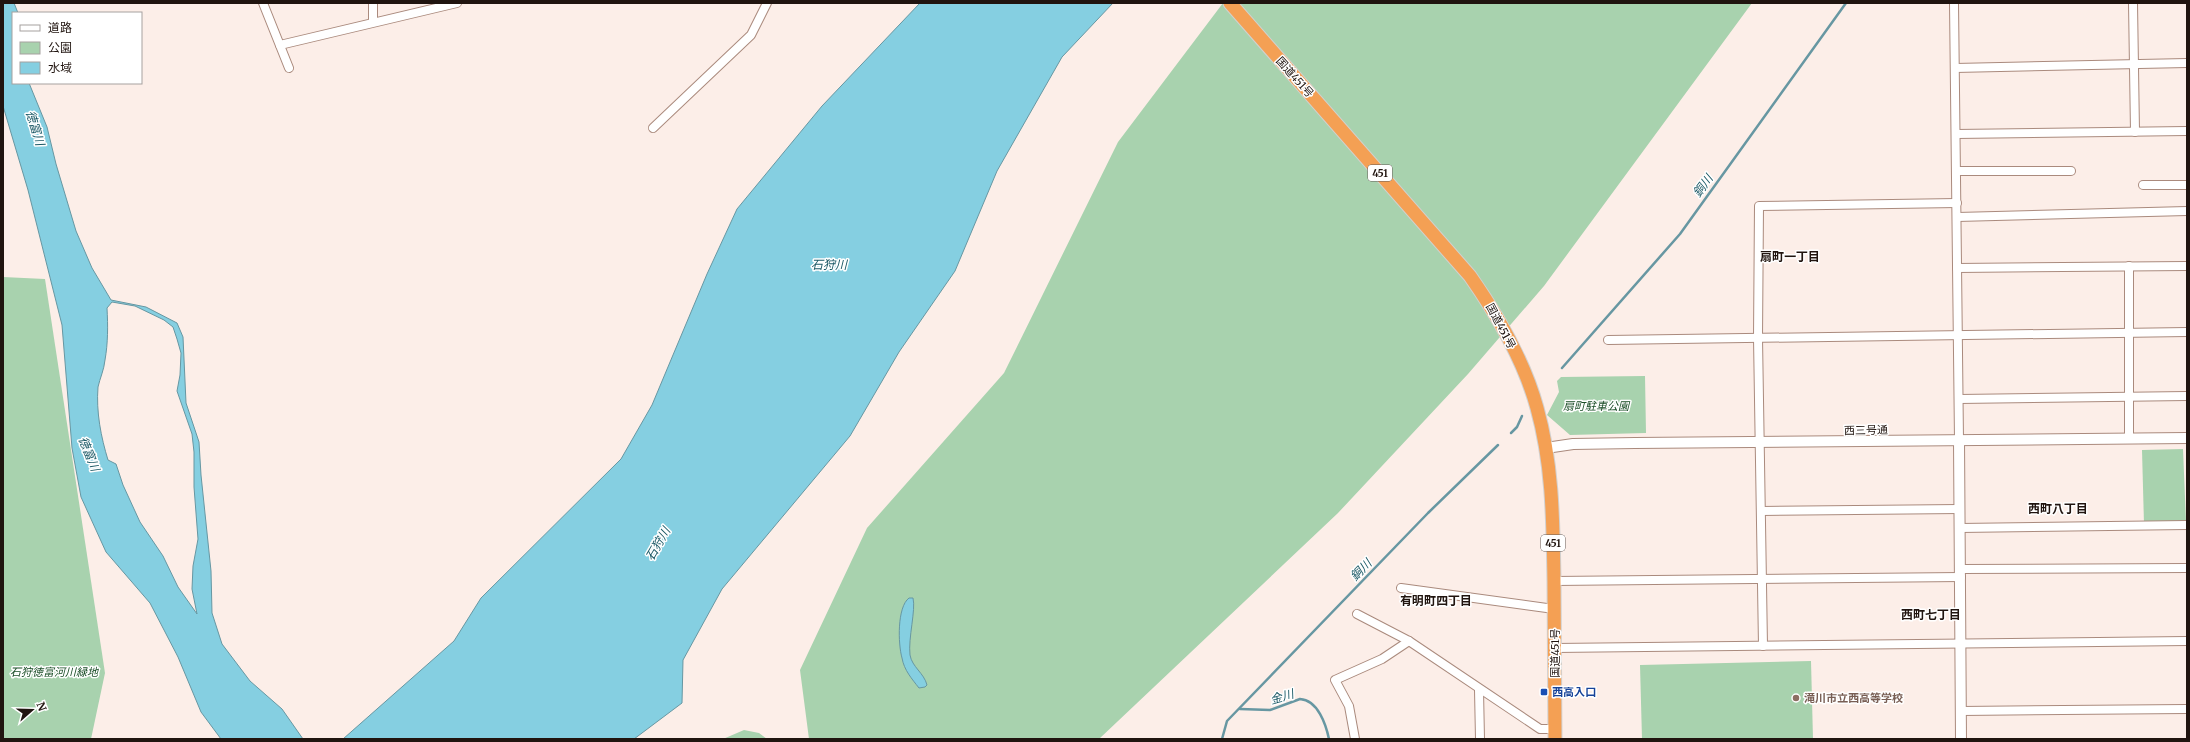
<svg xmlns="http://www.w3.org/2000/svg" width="2190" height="742" font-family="Merriweather,'Noto Sans JP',serif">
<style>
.green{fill:#a8d2ae}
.water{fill:#85cfe1;stroke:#6797a2;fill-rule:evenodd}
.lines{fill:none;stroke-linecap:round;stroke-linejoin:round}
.stream{stroke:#6797a2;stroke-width:2.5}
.minor-casing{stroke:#aa8a7d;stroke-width:10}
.tertiary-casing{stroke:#aa8a7d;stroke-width:12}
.trunk-casing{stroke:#d2d0cf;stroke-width:15}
.minor{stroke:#fff;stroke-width:8}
.tertiary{stroke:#fff;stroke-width:10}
.trunk{stroke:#f4a054;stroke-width:13}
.transit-dot{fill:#1a4fb4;stroke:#fff;stroke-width:1.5}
.education-dot{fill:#8d6e63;stroke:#fff;stroke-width:1.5}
.labels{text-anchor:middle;stroke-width:3;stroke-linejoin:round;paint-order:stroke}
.shield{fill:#fff;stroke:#635a57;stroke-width:1}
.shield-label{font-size:10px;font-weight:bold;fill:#20140f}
.street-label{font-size:11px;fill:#20140f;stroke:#fff}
.park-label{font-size:11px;font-style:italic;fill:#184c25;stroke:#fff}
.transit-label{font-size:11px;font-weight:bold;fill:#164399;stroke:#fff;text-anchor:start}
.education-label{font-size:11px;font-weight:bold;fill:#785e54;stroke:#fff;text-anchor:start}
.water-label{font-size:12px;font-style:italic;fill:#1a5865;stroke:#fff}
.neighbourhood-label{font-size:12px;font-weight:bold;fill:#20140f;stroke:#fff}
</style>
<rect width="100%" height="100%" fill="#fceee8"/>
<g class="green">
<path d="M1223,3H1752L1544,286L1468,374L1338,513L1099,739H809L800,670L867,528L1004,373L1118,142Z"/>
<path d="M3,277L45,279L105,673L91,739H3Z"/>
<path d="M1645,376L1646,433L1570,435L1547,415L1559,392L1557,381L1561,377Z"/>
<path d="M2183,449L2186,522L2144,524L2142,450Z"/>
<path d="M1811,661L1813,739H1642L1640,665Z"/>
<path d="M744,730L759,733L767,739H723Z"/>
</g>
<g class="water">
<path d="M3,3H14L18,13H13V83H29L47,127L56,164L76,231L92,268L111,300L146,307L177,323L183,337L186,403L199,442L201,475L211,571L212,613L222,644L250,681L282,709L303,739H221L201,712L178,657L150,603L106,552L81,497L72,448L62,325L28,190L3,106ZM112,302L135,306L164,320L173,327L177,339L181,353L180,375L177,391L192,434L194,452V487L198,539L193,566L192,589L197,614L178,587L163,556L140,522L123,485L116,464L108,460C101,437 96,412 98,387C100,378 104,370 105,360C108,343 108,326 107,308Z"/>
<path d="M920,3H1113L1062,57L997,171L955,271L899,352L850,436L722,589L683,660L682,703L634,739H343L454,641L481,598L621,459L652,405L707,274L737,209L822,106Z"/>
<path d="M909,598H913C916,610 908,638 910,655C912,667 924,673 927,685L925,687L919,688C912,679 904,670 902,658C898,644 897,607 909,598Z"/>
</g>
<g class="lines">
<g class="stream">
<path d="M1562,368L1680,234L1846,3"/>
<path d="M1511,433L1517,427L1522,416"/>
<path d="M1240,709L1270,710L1300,699C1318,700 1326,725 1329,739"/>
<path d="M1222,739L1227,721L1428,513L1498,445"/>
</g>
<g class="minor-casing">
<g id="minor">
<path d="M263,3L289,68"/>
<path d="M1954,3L1959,440"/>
<path d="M2133,3L2135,132"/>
<path d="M373,22V3"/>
<path d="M280,45L457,3"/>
<path d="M1955,68L2187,63"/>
<path d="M653,128L751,35L767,3"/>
<path d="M1956,134L2187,131"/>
<path d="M1956,171H2071"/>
<path d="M2143,185H2187"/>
<path d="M1957,217L2187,211"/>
<path d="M1957,268L2187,266"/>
<path d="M1608,340L2187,332"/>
<path d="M1959,399L2187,396"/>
<path d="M2129,439V266"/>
<path d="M1761,511L1960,509"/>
<path d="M1960,528L2187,525"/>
<path d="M1961,569L2187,568"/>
<path d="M1554,581L1961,577"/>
<path d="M1401,588L1554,609"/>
<path d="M1357,614L1409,641L1540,729H1555"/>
<path d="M1763,646L1758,338L1759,206L1957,203"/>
<path d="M1555,648L2187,641"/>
<path d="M1479,690L1480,739"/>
<path d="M1961,711L2187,709"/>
<path d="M1355,739L1349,706L1335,680L1382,659L1409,641"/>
</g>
</g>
<g class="tertiary-casing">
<g id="tertiary">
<path d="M1959,440L1961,739"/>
<path d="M1546,448L1573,444L1635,443L2187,438"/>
</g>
</g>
<g class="trunk-casing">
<path id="trunk" d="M1230,3L1470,276C1498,316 1524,360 1537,408C1553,465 1553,523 1554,582C1554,634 1555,687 1555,739"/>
</g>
<use href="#minor" class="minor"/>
<use href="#tertiary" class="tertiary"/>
<use href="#trunk" class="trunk"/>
</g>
<rect class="transit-dot" x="1540" y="688" width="8" height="8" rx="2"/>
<circle class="education-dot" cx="1796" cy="698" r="4"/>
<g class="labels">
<g class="shield">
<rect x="1368" y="165" width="24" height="16" rx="3"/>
<rect x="1541" y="535" width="24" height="16" rx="3"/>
</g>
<g class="shield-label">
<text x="1380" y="177">451</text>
<text x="1553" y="547">451</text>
</g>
<g class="street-label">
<text transform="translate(1295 77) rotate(48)" y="4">国道451号</text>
<text transform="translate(1501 326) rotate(62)" y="4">国道451号</text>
<text transform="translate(1866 430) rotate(-1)" y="4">西三号通</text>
<text transform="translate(1555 653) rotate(-90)" y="4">国道451号</text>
</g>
<g class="park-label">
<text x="1596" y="410">扇町駐車公園</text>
<text x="54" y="676">石狩徳富河川緑地</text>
</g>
<g class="transit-label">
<text x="1552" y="696">西高入口</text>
</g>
<g class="education-label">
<text x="1804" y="702">滝川市立西高等学校</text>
</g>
<g class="water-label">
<text transform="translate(35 128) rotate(73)" y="4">徳富川</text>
<text transform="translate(1703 186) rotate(-54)" y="4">銅川</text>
<text x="829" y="269">石狩川</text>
<text transform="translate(89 454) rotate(68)" y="4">徳富川</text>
<text transform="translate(658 544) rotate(-60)" y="4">石狩川</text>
<text transform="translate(1361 570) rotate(-46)" y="4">銅川</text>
<text transform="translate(1282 697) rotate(-16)" y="4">金川</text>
</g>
<g class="neighbourhood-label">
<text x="1790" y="261">扇町一丁目</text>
<text x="2058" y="513">西町八丁目</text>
<text x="1436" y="605">有明町四丁目</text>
<text x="1931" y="619">西町七丁目</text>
</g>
</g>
<rect width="2190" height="742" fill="none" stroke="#20140f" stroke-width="8"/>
<rect x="12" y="12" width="130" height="72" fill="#ffffff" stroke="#a6a19f"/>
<rect x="20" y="25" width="20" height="6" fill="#ffffff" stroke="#a6a19f"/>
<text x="48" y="32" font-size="12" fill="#20140f">道路</text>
<rect x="20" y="42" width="20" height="12" fill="#a8d2ae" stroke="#a6a19f"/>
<text x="48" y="52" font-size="12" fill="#20140f">公園</text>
<rect x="20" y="62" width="20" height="12" fill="#85cfe1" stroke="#a6a19f"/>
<text x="48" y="72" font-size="12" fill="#20140f">水域</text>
<g transform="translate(32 710) rotate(70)" stroke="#ffffff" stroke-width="3" paint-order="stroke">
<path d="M0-3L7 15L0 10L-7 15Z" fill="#20140f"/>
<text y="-6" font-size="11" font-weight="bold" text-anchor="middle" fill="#20140f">N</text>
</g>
</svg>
